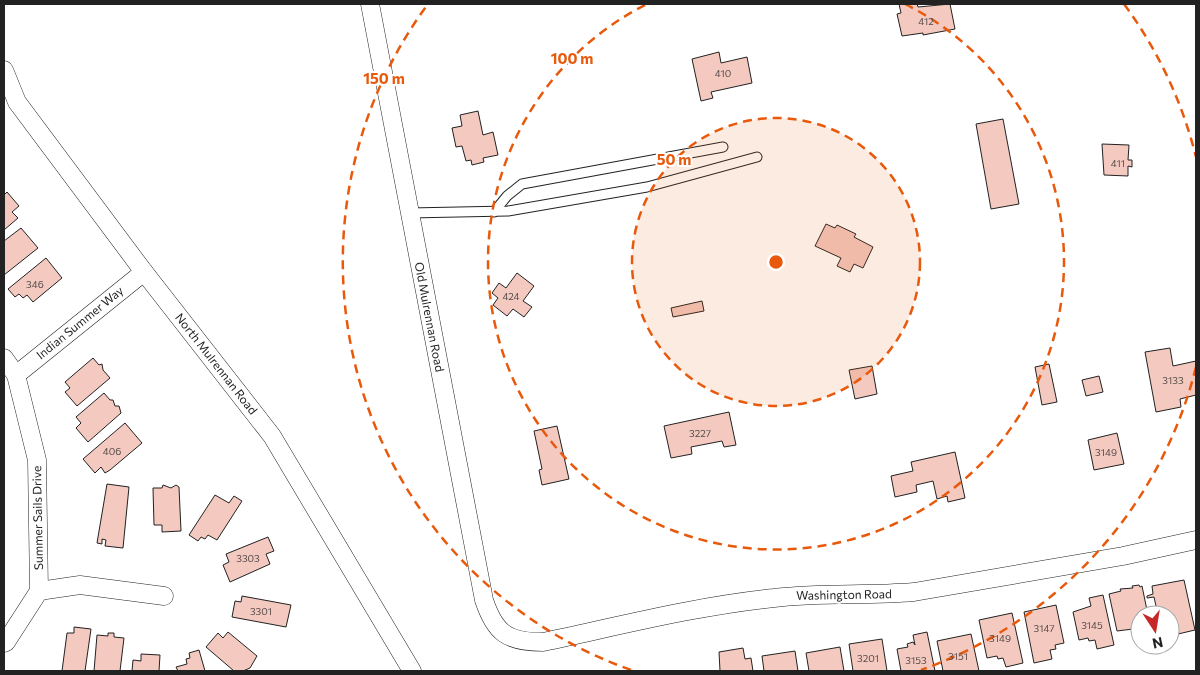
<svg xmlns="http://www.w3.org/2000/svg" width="1200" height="675" font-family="Commissioner,sans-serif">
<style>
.building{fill:#f3c9c0;stroke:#222}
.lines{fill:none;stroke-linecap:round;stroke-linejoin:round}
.lane-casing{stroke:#222;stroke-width:11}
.street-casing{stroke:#222;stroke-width:19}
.lane{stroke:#fff;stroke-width:9}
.street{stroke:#fff;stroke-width:18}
.ring{fill:none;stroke:#e8590c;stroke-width:2.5;stroke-dasharray:9 6}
.labels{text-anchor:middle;stroke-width:4;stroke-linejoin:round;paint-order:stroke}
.number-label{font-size:10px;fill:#564c4a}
.street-label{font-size:12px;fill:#222;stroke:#fff}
.centre{fill:#e8590c;stroke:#fff;stroke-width:2.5}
.ring-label{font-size:15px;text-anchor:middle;font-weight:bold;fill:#e8590c;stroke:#fff;stroke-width:4;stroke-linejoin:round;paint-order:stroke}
</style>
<rect width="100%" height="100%" fill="#fff"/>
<g class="building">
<path d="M899,4H917L918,7L950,4L955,29L923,35V33L902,36L897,14L901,13Z"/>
<path d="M719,52L721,63L747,57L752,83L711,92L713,98L701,101L692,59Z"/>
<path d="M478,111L483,135L493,132L498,155L483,158L484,162L472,165L471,160L466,161L462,146L456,147L452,128L462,126L460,115Z"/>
<path d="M1003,119L1019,204L991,209L976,124Z"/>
<path d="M1102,144L1129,145L1128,160H1132V167L1128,166V176L1104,175Z"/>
<path d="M7,192L19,206L12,212L18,218L4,230V195Z"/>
<path d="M826,224L835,228L837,225L856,234L854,237L873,247L863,268L854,264L850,272L837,266L841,258L815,246Z"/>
<path d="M21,228L38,248L4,275V241Z"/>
<path d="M46,258L62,278L33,302L27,295L23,298L19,294L15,297L8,289Z"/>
<path d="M517,273L534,286L523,301L532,307L524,317L513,309L507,316L493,305L498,298L492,293L499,283L506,288Z"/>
<path d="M702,301L704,311L673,317L671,308Z"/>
<path d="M1170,348L1173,366L1196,361V395L1180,399L1181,407L1156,412L1145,352Z"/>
<path d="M93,358L99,365L102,364L103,370L110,378L77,406L65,392L70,388L65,382Z"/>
<path d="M1049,364L1057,402L1042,405L1035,367Z"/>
<path d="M872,366L877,394L855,399L849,370Z"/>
<path d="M1099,376L1103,392L1086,396L1082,380Z"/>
<path d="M104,393L110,400H113L115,406H119L121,413L88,442L76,428L81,423L76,417Z"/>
<path d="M729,412L736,445L724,447L722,441L691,447L692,454L671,458L664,426Z"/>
<path d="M125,423L142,443L110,470L105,473L101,467L95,473L83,459Z"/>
<path d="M557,426L569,479L542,485L539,470L542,469L534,431Z"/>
<path d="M1117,433L1124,464L1094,470L1088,440Z"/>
<path d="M955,452L965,498L948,502L947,496L937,499L933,481L916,485L917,492L895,497L891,476L913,471L911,462Z"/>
<path d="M107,484L129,487L123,548L105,546L106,540L102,539V544L97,543Z"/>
<path d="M163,485L171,488L176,485L179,487L181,531L162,532V525H154L153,488H162Z"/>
<path d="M215,495L229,503L234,496L242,501L217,540L208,535L205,539L201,537L198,541L189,535Z"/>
<path d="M268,537L274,551L266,554L270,564L230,582L223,565L229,562L226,554Z"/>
<path d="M1184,580L1195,630L1178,634L1176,624L1170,626V615H1158L1154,597L1147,598V596L1153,594L1152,586Z"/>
<path d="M1139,585L1140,587L1142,586L1148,615H1140V639L1136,640L1133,629L1117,631L1109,594L1121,591L1120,589L1133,588L1132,586Z"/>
<path d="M1103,595L1114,645L1097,649L1095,640L1089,641L1088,638L1079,640L1073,612L1091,606L1089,598Z"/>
<path d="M242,596L291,605L286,627L232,617L235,601L241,602Z"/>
<path d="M1056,605L1064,643L1055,645L1056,649L1050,650L1052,659L1034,663L1024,612Z"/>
<path d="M1012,613L1023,663L1006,667L1003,658L998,659L997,656L987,658L979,620Z"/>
<path d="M74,627L91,629L85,671H62L67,633H74Z"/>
<path d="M228,632L257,656L250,668L243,671H234L206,647L218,633L223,638Z"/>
<path d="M927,632L935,671H901L897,649L908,647L907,644L913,642L915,645L913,635Z"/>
<path d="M108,633H114V637L124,638L120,671H94L97,635L108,636Z"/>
<path d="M971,634L979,671H943L937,641Z"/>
<path d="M882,639L887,671H853L849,644Z"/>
<path d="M840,647L844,671H809L806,653Z"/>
<path d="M743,648L745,659L751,658L753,671H720L719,652Z"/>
<path d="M199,650L205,671H178L176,667L187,664L186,659L190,658L189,653Z"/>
<path d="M795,651L798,671H764L762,656Z"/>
<path d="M141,654L160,655L159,671H132L133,660L141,661Z"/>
</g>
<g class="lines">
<g class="lane-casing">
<g id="lane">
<path d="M494,212L507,196L522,184L723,147"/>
<path d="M409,213L508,211L647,187L757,157"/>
</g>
</g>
<g class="street-casing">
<g id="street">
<path d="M370,4L484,600C495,633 507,642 543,642C619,626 696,606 774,598C820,592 867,596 914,592L1123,556L1196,540"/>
<path d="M4,70L17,102L144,272L272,436L412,671"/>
<path d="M4,358L16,375L37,460L39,591L6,642L4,643"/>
<path d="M16,375L144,272"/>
<path d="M39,591L80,585L164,596"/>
</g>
</g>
<use href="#lane" class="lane"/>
<use href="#street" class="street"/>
</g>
<circle cx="776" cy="262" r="144" fill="#e8590c" fill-opacity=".12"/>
<g class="ring">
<circle cx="776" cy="262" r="144"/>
<path d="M905 4A288 288 0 1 1 647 4"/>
<path d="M1196 367A433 433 0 0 1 921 670M631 670A433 433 0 0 1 428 4M1124 4A433 433 0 0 1 1196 157"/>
</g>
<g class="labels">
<g class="number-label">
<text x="926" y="25">412</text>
<text x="723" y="77">410</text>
<text x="1118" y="167">411</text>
<text x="35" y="288">346</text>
<text x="511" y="300">424</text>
<text x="1173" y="384">3133</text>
<text x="700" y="437">3227</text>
<text x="112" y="455">406</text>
<text x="1106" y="456">3149</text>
<text x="248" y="562">3303</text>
<text x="261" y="615">3301</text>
<text x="1092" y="629">3145</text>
<text x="1044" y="632">3147</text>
<text x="1000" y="642">3149</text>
<text x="958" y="660">3151</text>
<text x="868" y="662">3201</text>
<text x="916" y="664">3153</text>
</g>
<g class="street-label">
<text transform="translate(429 317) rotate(79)" y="4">Old Mulrennan Road</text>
<text transform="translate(80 323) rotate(-39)" y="4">Indian Summer Way</text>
<text transform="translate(216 364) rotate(52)" y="4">North Mulrennan Road</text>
<text transform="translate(38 518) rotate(-91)" y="4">Summer Sails Drive</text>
<text transform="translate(844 595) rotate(-1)" y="4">Washington Road</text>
</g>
</g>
<circle cx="776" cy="262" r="8" class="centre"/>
<g class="ring-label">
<text x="572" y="64">100 m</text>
<text x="384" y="84">150 m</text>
<text x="674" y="165">50 m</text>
</g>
<rect width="1200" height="675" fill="none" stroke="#222222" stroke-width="10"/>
<g transform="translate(1155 630) rotate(168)"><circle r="24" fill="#ffffff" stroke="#a7a7a7"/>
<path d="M0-4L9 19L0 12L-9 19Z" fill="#c62828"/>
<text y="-8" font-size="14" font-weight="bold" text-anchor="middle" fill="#222222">N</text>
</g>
</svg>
